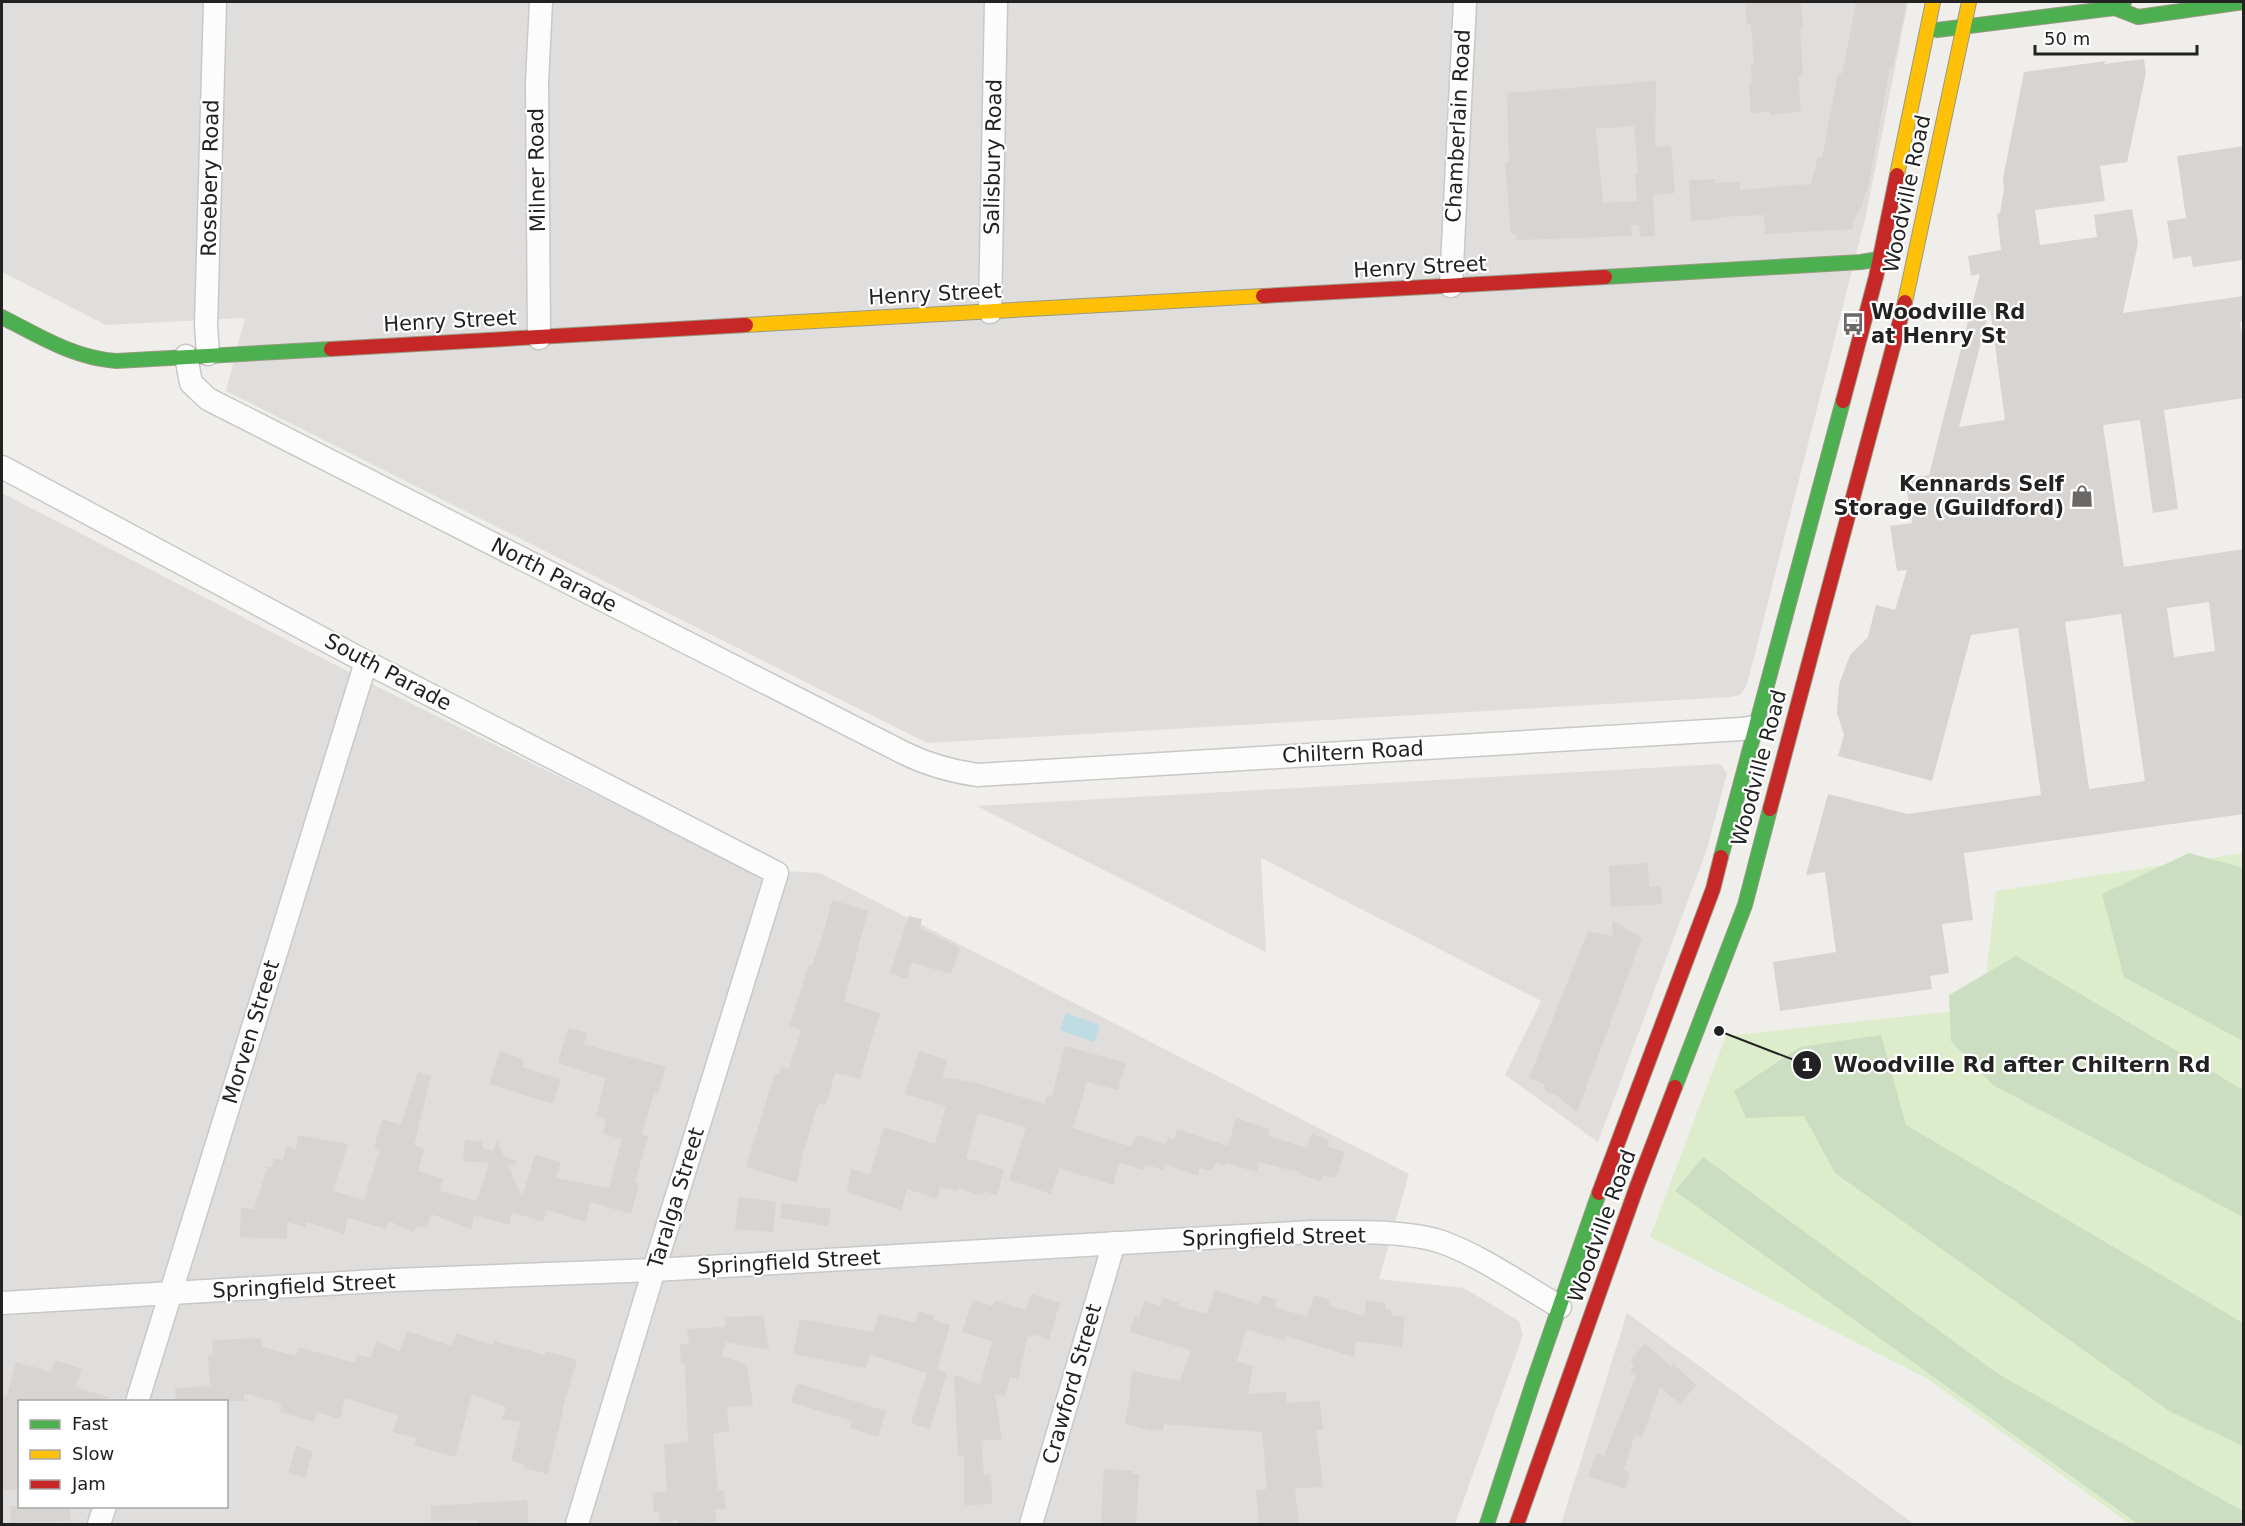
<svg xmlns="http://www.w3.org/2000/svg" width="2245" height="1526" font-family="'DejaVu Sans',sans-serif">
<style>
.residential{fill:#dfdedc;fill-rule:evenodd}
.grass{fill:#ddeccb}
.forest{fill:#cbdec1}
.water{fill:#bfdbe3}
.building{fill:#d7d4d2;fill-rule:evenodd}
.lines{fill:none;stroke-linecap:round;stroke-linejoin:round}
.street-casing{stroke:#c9c8c7;stroke-width:25}
.fast-casing{stroke:#999a82;stroke-width:16}
.slow-casing{stroke:#999a82;stroke-width:16}
.jam-casing{stroke:#999a82;stroke-width:16}
.street{stroke:#fdfcfc;stroke-width:22}
.fast{stroke:#4caf50;stroke-width:14}
.slow{stroke:#ffc107;stroke-width:14}
.jam{stroke:#c62828;stroke-width:14}
.labels{text-anchor:middle;stroke-width:4.5;stroke-linejoin:round;paint-order:stroke}
.street-label{font-size:21px;fill:#222;stroke:#fff}
.poi-label{font-size:21px;font-weight:bold;fill:#222;stroke:#fff;text-anchor:start}
.leader{fill:none;stroke:#222;stroke-width:2}
.callout-dot{fill:#222;stroke:#fff;stroke-width:2}
.mark-label{font-size:18px;text-anchor:middle;font-weight:bold;fill:#fff}
.callout-label{font-size:22px;text-anchor:middle;font-weight:bold;fill:#222;stroke:#fff;stroke-width:4.5;stroke-linejoin:round;paint-order:stroke}
</style>
<rect width="100%" height="100%" fill="#f0eeeb"/>
<g class="residential">
<path d="M2,2H1908L1866,215L1747,685L1740,695L1730,697L927,743L226,391L245,318L106,325L2,272Z"/>
<path d="M2,493L386,691L746,869L820,873L1409,1174L1379,1279L1464,1288L1519,1321L1523,1335L1455,1524H2ZM20,1402H226V1506H20Z"/>
<path d="M1720,764L1727,773L1707,849L1598,1142L1505,1075L1541,1001L1261,858L1266,952L977,806Z"/>
<path d="M1627,1313L1914,1524H1561Z"/>
</g>
<path class="grass" d="M2243,853V1524H2130L1926,1378L1650,1237L1726,1036L1982,1008L1996,891Z"/>
<g class="forest">
<path d="M2189,853L2243,868V1041L2124,977L2102,894Z"/>
<path d="M2016,956L2243,1090V1217L1993,1085L1951,1041L1949,995Z"/>
<path d="M1881,1035L1906,1125L2243,1323V1446L2169,1411L1835,1173L1804,1116L1746,1118L1734,1091L1800,1047Z"/>
<path d="M1703,1157L1998,1374L2243,1511V1524H2138L1675,1191Z"/>
</g>
<path class="water" d="M1066,1013L1100,1025L1094,1042L1060,1030Z"/>
<g class="building">
<path d="M1745,2H1801L1803,29H1800L1803,76L1798,75L1801,111L1770,115V112L1751,113L1749,84H1752L1751,64H1754L1751,23L1747,24Z"/>
<path d="M1856,2H1905L1906,5L1893,67H1890L1867,193H1865L1862,207L1853,220V229L1765,234L1764,215L1719,217V219L1691,221L1689,180L1715,179V183L1740,182V190L1811,184L1818,157L1822,158L1838,73L1842,74Z"/>
<path d="M2144,59L2146,73L2127,162L2100,166L2105,201L2035,210L2040,245L2097,237L2094,215L2132,209L2138,243L2123,313L2244,296V321L2240,322L2244,347V398L2164,410L2178,509L2153,513L2140,420L2103,425L2124,567L2244,549V814L1964,853L1973,920L1942,924L1949,973L1930,976L1932,989L1780,1011L1773,962L1836,952L1825,872L1806,875L1828,794L1908,814L2041,795L2018,628L1971,635L1932,781L1838,756L1844,735L1837,713L1839,685L1850,655L1868,637L1876,605L1895,610L1907,570L1897,571L1890,526L1912,523L1905,479L1929,475L1980,274L1971,276L1968,256L2001,250L1997,214L2000,213L2004,189L2003,178L2024,72L2106,61L2104,64ZM1990,308L2005,420L1959,427ZM2209,602L2215,651L2174,657L2167,608ZM2121,614L2145,781L2089,789L2065,622Z"/>
<path d="M1656,81L1655,147L1671,146L1675,193L1653,195L1655,236L1640,237L1639,225H1631L1632,236L1517,240L1516,234H1511L1505,163L1509,162L1507,93ZM1634,126L1638,174H1635L1637,201L1603,203L1596,129Z"/>
<path d="M2244,146V260L2193,267L2191,256L2173,259L2167,221L2186,218L2177,156Z"/>
<path d="M1648,863L1649,887L1661,886L1662,904L1611,907L1609,866Z"/>
<path d="M832,900L868,911L844,1002L880,1013L860,1079L835,1073L826,1105L818,1103L802,1156L797,1183L746,1167L775,1073L779,1074L781,1067L789,1069L801,1030L789,1026L809,965L812,966L824,931Z"/>
<path d="M909,916L922,919L920,928L960,948L951,974L911,962L907,979L890,973Z"/>
<path d="M1612,920L1642,938L1577,1112L1556,1095L1546,1092L1544,1084L1529,1078L1588,931L1613,936Z"/>
<path d="M568,1028L587,1033L584,1044L666,1067L658,1094L654,1092L642,1134L648,1136L635,1182L639,1183L631,1214L591,1202L585,1222L547,1210L543,1222L512,1212L509,1225L474,1215L471,1229L431,1214L427,1228L417,1226L414,1232L389,1221L386,1229L348,1218L344,1234L307,1222L305,1227L287,1222V1239L240,1237L241,1208L254,1209L267,1167H272L274,1158L283,1160L287,1146L296,1149L298,1135L348,1144L333,1191L364,1200L380,1150L374,1148L382,1119L401,1125L418,1072L431,1076L414,1145L424,1149L418,1171L443,1179L439,1191L477,1201L489,1163L463,1161L465,1140L482,1142V1147L493,1152L497,1141L504,1156L516,1161L515,1165L507,1164L522,1196L535,1155L561,1162L556,1178L609,1188L622,1139L603,1134L606,1119L596,1116L606,1078L558,1063Z"/>
<path d="M1065,1046L1126,1063L1118,1090L1087,1082L1073,1128L1132,1147L1136,1135L1165,1144L1168,1138L1174,1140L1177,1129L1228,1146L1236,1118L1270,1129L1268,1136L1307,1148L1311,1134L1329,1140L1328,1147L1345,1152L1336,1178L1322,1175L1321,1181L1299,1174V1172L1258,1162L1257,1172L1226,1163L1225,1166L1215,1163L1212,1171L1200,1168L1198,1176L1165,1164L1163,1170L1145,1164L1143,1170L1119,1162L1113,1185L1059,1168L1051,1194L1009,1180L1026,1127L978,1113L966,1158L1004,1170L997,1195L984,1191L983,1196L958,1188L957,1191L940,1187L937,1199L907,1189L901,1210L847,1192L851,1169L870,1174L884,1127L935,1144L946,1106L905,1094L919,1051L947,1060L942,1077L976,1083L1045,1104L1048,1095L1052,1096Z"/>
<path d="M500,1051L524,1060L522,1067L561,1079L553,1104L489,1084Z"/>
<path d="M739,1197L776,1202L773,1232L735,1229Z"/>
<path d="M782,1203L831,1209L828,1226L780,1218Z"/>
<path d="M1215,1290L1259,1304L1262,1295L1277,1300L1275,1307L1307,1317L1314,1295L1330,1299L1329,1306L1364,1316L1367,1300L1386,1303L1385,1309L1391,1310V1315L1405,1317L1402,1347L1356,1341L1354,1357L1286,1336L1285,1341L1246,1329L1237,1361L1253,1366L1248,1394L1286,1392L1287,1403L1320,1401L1323,1430H1316L1323,1487L1295,1488L1299,1524H1259L1256,1490L1267,1489L1262,1432L1164,1424L1163,1431L1153,1429V1431L1125,1424L1131,1389L1129,1388L1133,1371L1180,1381L1191,1350L1130,1332L1135,1316L1139,1318L1144,1301L1160,1306L1163,1298L1179,1303L1178,1306L1207,1314Z"/>
<path d="M1031,1294L1060,1303L1049,1340L1034,1334L1033,1338L1028,1336L1018,1379L1010,1377L1005,1397L995,1394L1002,1439L981,1441L984,1475L991,1474L992,1504L964,1505V1456H958L954,1375L980,1384L992,1341L962,1332L973,1300L993,1306L995,1301L1026,1310Z"/>
<path d="M919,1311L934,1316L933,1320L950,1325L937,1370L947,1373L930,1429L911,1423L927,1373L870,1355L866,1368L793,1354L800,1319L873,1332L879,1314L915,1323Z"/>
<path d="M763,1316L769,1350L726,1342L722,1356L747,1365L753,1405L727,1407L729,1432L713,1433L718,1490H724L726,1509H715L717,1522L678,1524L677,1520L660,1523L659,1512H654L652,1493L667,1492L664,1444L688,1442L685,1364H681L680,1344H689L687,1329L725,1327V1317Z"/>
<path d="M407,1331L452,1346L456,1333L493,1345L494,1341L545,1355L546,1351L577,1360L562,1410H563L548,1474L524,1468L525,1465L511,1461L521,1422L502,1419L506,1407L472,1394L455,1457L414,1445L416,1438L393,1432L398,1415L345,1398L340,1419L317,1412L314,1422L280,1412L282,1404L244,1393L245,1401H176L175,1388L210,1386L208,1356L213,1355L212,1340L261,1338L262,1347L296,1356L298,1347L355,1363L357,1355L371,1358L376,1341L400,1351Z"/>
<path d="M1645,1344L1672,1367V1363L1696,1385L1680,1404L1660,1387L1642,1437L1635,1434L1624,1470L1630,1473L1625,1489L1588,1476L1597,1453L1604,1456L1636,1377L1630,1371L1634,1366L1630,1360Z"/>
<path d="M55,1360L82,1369L76,1387L108,1397V1401H20V1490H2V1394L7,1396L16,1362L51,1372Z"/>
<path d="M797,1383L886,1411L878,1437L850,1428L852,1421L791,1402Z"/>
<path d="M296,1446L313,1451L305,1478L288,1473Z"/>
<path d="M1104,1469L1133,1471V1474H1139L1136,1524H1101Z"/>
<path d="M527,1500L529,1524H477V1520L431,1521V1506Z"/>
<path d="M10,1506H70V1521L11,1523Z"/>
</g>
<g class="lines">
<g class="street-casing">
<g id="street">
<path d="M1451,286L1465,2"/>
<path d="M990,312L996,2"/>
<path d="M539,338L537,82L541,2"/>
<path d="M208,354L206,325L215,2"/>
<path d="M186,356L191,383L208,399L904,753C928,765 951,771 977,775L1741,729L1757,727"/>
<path d="M2,467L366,662L777,873L660,1250L577,1524"/>
<path d="M2,1303L394,1280L654,1270L1312,1232C1350,1232 1407,1230 1442,1242C1483,1257 1522,1285 1560,1307"/>
<path d="M137,1402L366,662"/>
<path d="M99,1524L105,1506"/>
<path d="M1031,1524L1114,1243"/>
</g>
</g>
<g class="fast-casing">
<g id="fast">
<path d="M2115,8L2138,17L2244,2"/>
<path d="M1937,30L2115,8L2124,2"/>
<path d="M1605,277L1861,262L1879,259"/>
<path d="M2,317C39,336 74,358 116,361L331,349"/>
<path d="M1721,857L1843,401"/>
<path d="M1675,1087L1745,905L1770,809"/>
<path d="M1487,1524L1532,1386L1599,1193"/>
</g>
</g>
<g class="slow-casing">
<g id="slow">
<path d="M1897,175L1933,2"/>
<path d="M1905,302L1969,2"/>
<path d="M746,325L1263,296"/>
</g>
</g>
<g class="jam-casing">
<g id="jam">
<path d="M1263,296L1605,277"/>
<path d="M331,349L746,325"/>
<path d="M1843,401L1876,277L1897,175"/>
<path d="M1770,809L1905,302"/>
<path d="M1599,1193L1713,889L1721,857"/>
<path d="M1517,1524L1637,1186L1675,1087"/>
</g>
</g>
<use href="#street" class="street"/>
<use href="#fast" class="fast"/>
<use href="#slow" class="slow"/>
<use href="#jam" class="jam"/>
</g>
<defs>
<g id="bus-bare" transform="scale(1.8)"><path d="M-5-6H5V4H4V6H2V4H-2V6H-4V4H-5ZM-3.5-4V0h7V-4ZM-3.5 1.2v1.5H-2V1.2ZM2 1.2v1.5H3.5V1.2Z" fill="#6a6968" stroke="#fff" stroke-width="2.5" paint-order="stroke"/></g>
<g id="shop-bare" transform="scale(1.8)"><path d="M-5-2.5h2.3a2.7 3.5 0 0 1 5.4 0H5L5.5 6h-11ZM-1.5-2.5h3a1.5 2.3 0 0 0-3 0Z" fill="#6a6968" stroke="#fff" stroke-width="2.5" paint-order="stroke"/></g>
</defs>
<g fill-rule="evenodd">
<use href="#bus-bare" x="1853" y="324"/>
<use href="#shop-bare" x="2082" y="496"/>
</g>
<g class="labels">
<g class="street-label">
<text transform="translate(1458 126) rotate(-87)" y="7">Chamberlain Road</text>
<text transform="translate(993 157) rotate(-89)" y="7">Salisbury Road</text>
<text transform="translate(537 170) rotate(-91)" y="7">Milner Road</text>
<text transform="translate(210 178) rotate(-89)" y="7">Rosebery Road</text>
<text transform="translate(1907 194) rotate(-78)" y="7">Woodville Road</text>
<text transform="translate(1420 267) rotate(-3)" y="7">Henry Street</text>
<text transform="translate(935 294) rotate(-3)" y="7">Henry Street</text>
<text transform="translate(450 321) rotate(-3)" y="7">Henry Street</text>
<text transform="translate(554 575) rotate(27)" y="7">North Parade</text>
<text transform="translate(388 672) rotate(28)" y="7">South Parade</text>
<text transform="translate(1353 752) rotate(-3)" y="7">Chiltern Road</text>
<text transform="translate(1759 768) rotate(-75)" y="7">Woodville Road</text>
<text transform="translate(251 1032) rotate(-73)" y="7">Morven Street</text>
<text transform="translate(676 1198) rotate(-73)" y="7">Taralga Street</text>
<text transform="translate(1602 1226) rotate(-70)" y="7">Woodville Road</text>
<text transform="translate(1274 1237) rotate(-1)" y="7">Springfield Street</text>
<text transform="translate(789 1262) rotate(-3)" y="7">Springfield Street</text>
<text transform="translate(304 1286) rotate(-3)" y="7">Springfield Street</text>
<text transform="translate(1072 1384) rotate(-74)" y="7">Crawford Street</text>
</g>
<g class="poi-label">
<text x="1871" y="319">Woodville Rd<tspan x="1871" dy="24">at Henry St</tspan></text>
<text x="2064" y="491" text-anchor="end">Kennards Self<tspan x="2064" dy="24">Storage (Guildford)</tspan></text>
</g>
</g>
<path class="leader" d="M1719 1031L1807 1065"/>
<g class="callout-dot">
<circle cx="1719" cy="1031" r="6"/>
<circle cx="1807" cy="1065" r="15"/>
</g>
<g class="mark-label">
<text x="1807" y="1071">1</text>
</g>
<g class="callout-label">
<text x="2022" y="1072">Woodville Rd after Chiltern Rd</text>
</g>
<rect width="2245" height="1526" fill="none" stroke="#222222" stroke-width="6"/>
<rect x="18" y="1400" width="210" height="108" fill="#ffffff" stroke="#a7a7a7" stroke-width="1.5"/>
<rect x="30" y="1420" width="30" height="9" fill="#4caf50" stroke="#a7a7a7" stroke-width="1.5"/>
<text x="72" y="1430" font-size="18" fill="#222222">Fast</text>
<rect x="30" y="1450" width="30" height="9" fill="#ffc107" stroke="#a7a7a7" stroke-width="1.5"/>
<text x="72" y="1460" font-size="18" fill="#222222">Slow</text>
<rect x="30" y="1480" width="30" height="9" fill="#c62828" stroke="#a7a7a7" stroke-width="1.5"/>
<text x="72" y="1490" font-size="18" fill="#222222">Jam</text>
<path d="M2035 45v9h162v-9" fill="none" stroke="#222222" stroke-width="3"/>
<text x="2044" y="45" font-size="18" fill="#222222" stroke="#ffffff" stroke-width="4.5" paint-order="stroke">50 m</text>
</svg>
